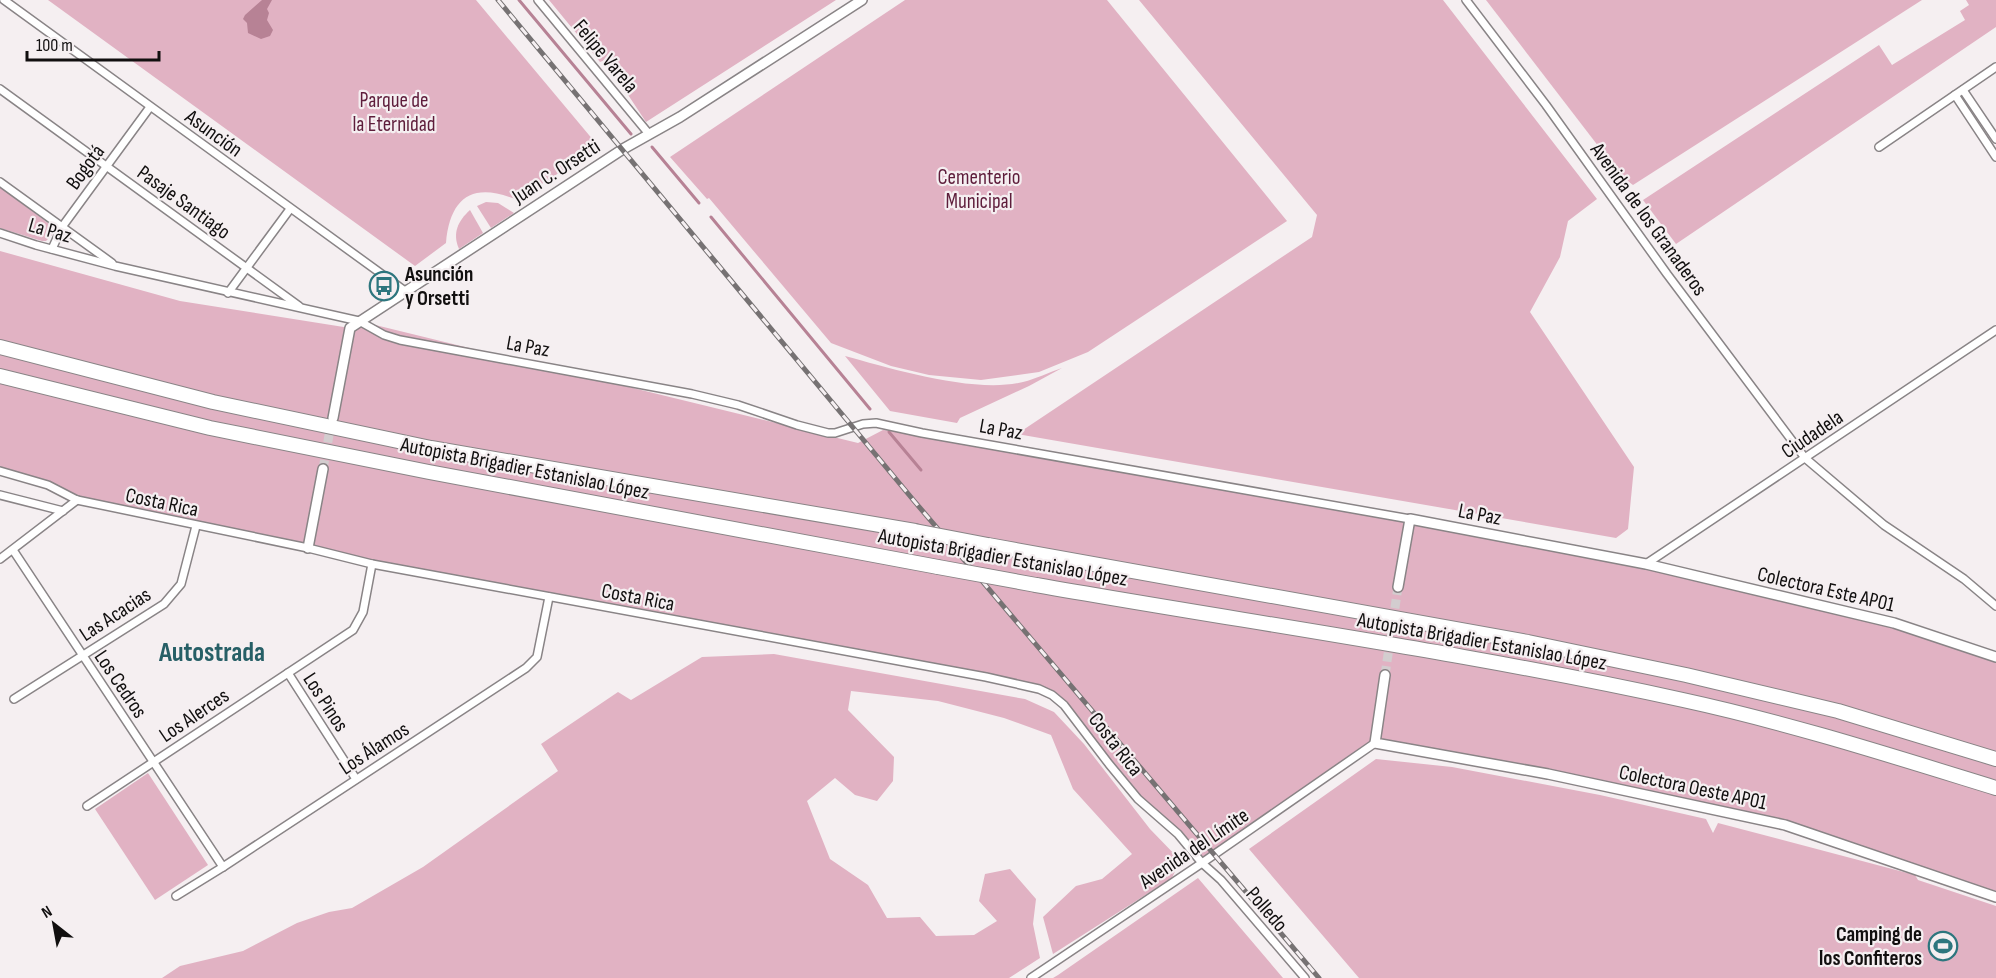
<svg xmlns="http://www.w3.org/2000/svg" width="1996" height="978" font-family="'Sofia Sans Condensed',sans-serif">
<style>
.green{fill:#e1b2c3}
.water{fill:#b78295}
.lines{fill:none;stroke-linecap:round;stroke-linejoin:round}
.stream{stroke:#b78295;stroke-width:3}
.tertiary-tunnel{stroke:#d3cdcf;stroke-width:9;stroke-dasharray:9 4.5;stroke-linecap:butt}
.minor-casing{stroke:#898486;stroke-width:10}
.tertiary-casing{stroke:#898486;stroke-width:12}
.motorway-casing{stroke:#898486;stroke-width:16}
.minor{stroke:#fff;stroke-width:7}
.tertiary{stroke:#fff;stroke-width:9}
.motorway{stroke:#fff;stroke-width:14}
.rail-casing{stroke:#767273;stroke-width:5}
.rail{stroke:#f5eff1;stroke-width:3;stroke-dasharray:9;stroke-linecap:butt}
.motorway-bridge-casing{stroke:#898486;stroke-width:16;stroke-linecap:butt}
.motorway-bridge{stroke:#fff;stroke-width:14}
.labels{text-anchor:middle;stroke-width:4.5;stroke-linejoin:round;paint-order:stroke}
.street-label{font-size:21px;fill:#110f0f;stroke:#f5eff1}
.park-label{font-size:21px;fill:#5e1d3b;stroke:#f5eff1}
.poi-label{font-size:21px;font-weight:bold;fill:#110f0f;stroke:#f5eff1;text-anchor:start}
.district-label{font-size:27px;font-weight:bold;fill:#265f66;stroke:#f5eff1}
</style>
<rect width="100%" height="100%" fill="#f5eff1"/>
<g class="green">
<path d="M48,0H476L599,147L517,200C473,181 450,197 446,243L415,266Z"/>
<path d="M549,0H836L646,122L605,60L600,62Z"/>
<path d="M905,0H1107L1287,221L1088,352L1039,372L981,380L929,375L891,366L831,343L709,198L707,199L670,157Z"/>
<path d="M1139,0H1443L1597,199L1568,221L1560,257L1530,312L1634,467L1628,529L1616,538L1017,434L1312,237L1317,215Z"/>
<path d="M1486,0H1922L1633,185L1622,177Z"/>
<path d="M1966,0H1996V27L1676,244L1643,200L1879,45L1892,65L1965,20L1960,11L1969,5Z"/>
<path d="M0,187L52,226L53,234L46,241H42L0,228Z"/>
<path d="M486,202L498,203L514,213L491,228L477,206Z"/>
<path d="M470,210L483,233L459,249C452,233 458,221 470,210Z"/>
<path d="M0,251L180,301L350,328L359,321L858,443L883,430L922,433L1646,564L1894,623L1996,657V897L1785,825L1375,743L1202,863L1178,834L1138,799L1064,705L1039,689L372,564L77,500L48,485L0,471Z"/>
<path d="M845,356C893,369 975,394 1023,382C1036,379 1049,372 1062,368L1029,386L960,418L957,423L890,411Z"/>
<path d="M774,654L1025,699L1054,712L1084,744L1150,829L1180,860L1172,878L1053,954L1043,917L1076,886L1102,879L1132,854L1073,789L1051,735L1004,718L938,701L851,691L848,710L894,757L893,781L877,801L855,795L835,778L807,801L830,859L868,885L887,918L920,917L936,936L974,935L997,921L979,901L985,874L1010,869L1036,899L1033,924L1040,958L1009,978H162L180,966L243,951L297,923L329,912L352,908L423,867L558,771L541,744L618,692L631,700L702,657Z"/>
<path d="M1376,759L1452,767L1600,795L1706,819L1713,833L1718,823L1915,875L1918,880L1996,906V978H1359L1249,849Z"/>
<path d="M148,773L208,865L155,900L95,809Z"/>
<path d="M1198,878L1283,978H1053L1058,975Z"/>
</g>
<path class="water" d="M262,0H272L267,9L269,13L267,20L273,30L270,36L261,39L248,33L247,23L243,19L245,15Z"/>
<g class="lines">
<g class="stream">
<path d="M519,0L631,134"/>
<path d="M652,147L699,203"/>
<path d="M711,217L870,409"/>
<path d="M889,432L921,470"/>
</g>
<g class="tertiary-tunnel">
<path d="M323,469L331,424"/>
<path d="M1385,675L1398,587"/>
</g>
<g class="minor-casing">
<g id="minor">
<path d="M4,0L405,291"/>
<path d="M538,0L649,134"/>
<path d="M1466,0L1546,105L1667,274L1805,458L1884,525L1964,579L1996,606"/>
<path d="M0,89L299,306"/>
<path d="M1963,90L1996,139"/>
<path d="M1955,95L1996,157"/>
<path d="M1879,147L1996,67"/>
<path d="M0,182L112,263"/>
<path d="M0,233L36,245L115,266L359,321L384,335L400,340L692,394L738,405L797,425L828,433H835L863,424L876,423L922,433L1410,519"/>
<path d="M52,249L62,227L150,107"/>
<path d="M228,293L290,209"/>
<path d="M0,471L48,485L77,500L308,548L372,564L986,677L1039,689L1052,695L1064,705L1109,764L1138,799L1178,834L1202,863L1221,880L1305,978"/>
<path d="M0,495L63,511"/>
<path d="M13,550L223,867"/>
<path d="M0,559L77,500"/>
<path d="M1646,564L1996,330"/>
<path d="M288,673L356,779"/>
<path d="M14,699L164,604L181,584L196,526"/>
<path d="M87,806L353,630L363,612L372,564"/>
<path d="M176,896L223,867L526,668L537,657L549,597"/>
<path d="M1031,978L1202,863L1375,743"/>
</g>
</g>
<g class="tertiary-casing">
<g id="tertiary">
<path d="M333,418L350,328L623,149L680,117L862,0"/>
<path d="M308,548L323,469"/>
<path d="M1398,587L1410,519L1646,564L1894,623L1996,657"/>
<path d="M1385,675L1375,743L1548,774L1785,825L1996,897"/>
</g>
</g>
<g class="motorway-casing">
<g id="motorway">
<path d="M0,347L213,402L431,448L915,531"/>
<path d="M0,376L210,428L429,472L938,567"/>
<path d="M988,545L1528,642L1686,675L1838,711L1996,759"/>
<path d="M1036,585C1252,623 1469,653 1683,700C1789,723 1892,756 1996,788"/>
</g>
</g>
<use href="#minor" class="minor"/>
<use href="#tertiary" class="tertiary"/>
<use href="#motorway" class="motorway"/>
<g class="rail-casing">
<path id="rail" d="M498,0L915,502L1319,978"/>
</g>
<use href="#rail" class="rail"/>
<g class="motorway-bridge-casing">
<g id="motorway-bridge">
<path d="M915,531L988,545"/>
<path d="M938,567L1036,585"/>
</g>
</g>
<use href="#motorway-bridge" class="motorway-bridge"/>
</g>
<defs>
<g id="bus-ring" transform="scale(1.5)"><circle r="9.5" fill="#f5eff1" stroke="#2d767e" stroke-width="1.5"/><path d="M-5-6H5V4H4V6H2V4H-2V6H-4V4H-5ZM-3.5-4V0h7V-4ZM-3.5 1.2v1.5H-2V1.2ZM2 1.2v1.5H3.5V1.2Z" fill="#2d767e"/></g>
<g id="stadium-ring" transform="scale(1.5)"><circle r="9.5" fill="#f5eff1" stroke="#2d767e" stroke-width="1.5"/><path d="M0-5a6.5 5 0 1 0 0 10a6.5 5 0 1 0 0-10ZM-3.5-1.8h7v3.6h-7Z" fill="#2d767e"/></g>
</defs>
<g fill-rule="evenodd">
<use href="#bus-ring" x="384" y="286"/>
<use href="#stadium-ring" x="1943" y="946"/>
</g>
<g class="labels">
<g class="street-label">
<text transform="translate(606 56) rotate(50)" y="7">Felipe Varela</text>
<text transform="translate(214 133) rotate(36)" y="7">Asunción</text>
<text transform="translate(85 167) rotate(-54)" y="7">Bogotá</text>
<text transform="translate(556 171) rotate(-33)" y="7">Juan C. Orsetti</text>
<text transform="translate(184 202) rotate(36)" y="7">Pasaje Santiago</text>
<text transform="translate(1649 219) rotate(54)" y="7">Avenida de los Granaderos</text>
<text transform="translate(50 230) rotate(16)" y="7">La Paz</text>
<text transform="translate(528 346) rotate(10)" y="7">La Paz</text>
<text transform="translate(1001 429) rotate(10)" y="7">La Paz</text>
<text transform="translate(1812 434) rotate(-34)" y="7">Ciudadela</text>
<text transform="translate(525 468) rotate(11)" y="7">Autopista Brigadier Estanislao López</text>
<text transform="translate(162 502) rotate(12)" y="7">Costa Rica</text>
<text transform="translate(1480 514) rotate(11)" y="7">La Paz</text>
<text transform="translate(1003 557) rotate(10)" y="7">Autopista Brigadier Estanislao López</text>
<text transform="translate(1826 589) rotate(13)" y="7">Colectora Este AP01</text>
<text transform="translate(638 597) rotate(11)" y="7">Costa Rica</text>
<text transform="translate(115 614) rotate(-33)" y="7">Las Acacias</text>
<text transform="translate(1482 641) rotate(10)" y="7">Autopista Brigadier Estanislao López</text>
<text transform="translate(121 684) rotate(56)" y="7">Los Cedros</text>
<text transform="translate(326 702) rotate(57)" y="7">Los Pinos</text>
<text transform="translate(194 715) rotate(-34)" y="7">Los Alerces</text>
<text transform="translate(1116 744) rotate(52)" y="7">Costa Rica</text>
<text transform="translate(374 748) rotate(-33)" y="7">Los Álamos</text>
<text transform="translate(1693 787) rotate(12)" y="7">Colectora Oeste AP01</text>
<text transform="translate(1194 848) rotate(-34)" y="7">Avenida del Límite</text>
<text transform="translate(1267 909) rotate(49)" y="7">Polledo</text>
</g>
<g class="park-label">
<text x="394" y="107">Parque de<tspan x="394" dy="24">la Eternidad</tspan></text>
<text x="979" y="184">Cementerio<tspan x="979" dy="24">Municipal</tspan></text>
</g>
<g class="poi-label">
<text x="405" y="281">Asunción<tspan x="405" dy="24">y Orsetti</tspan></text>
<text x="1922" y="941" text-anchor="end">Camping de<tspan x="1922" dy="24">los Confiteros</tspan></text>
</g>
<g class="district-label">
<text x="212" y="661">Autostrada</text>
</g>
</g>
<g transform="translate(54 924) rotate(329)" stroke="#f5eff1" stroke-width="4.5" paint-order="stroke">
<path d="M0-4.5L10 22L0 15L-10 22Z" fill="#110f0f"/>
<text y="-9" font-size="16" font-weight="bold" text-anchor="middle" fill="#110f0f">N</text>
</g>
<path d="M27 51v9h132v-9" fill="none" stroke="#110f0f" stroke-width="3"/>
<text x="36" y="51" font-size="18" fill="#110f0f" stroke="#f5eff1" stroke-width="4.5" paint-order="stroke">100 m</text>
</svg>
